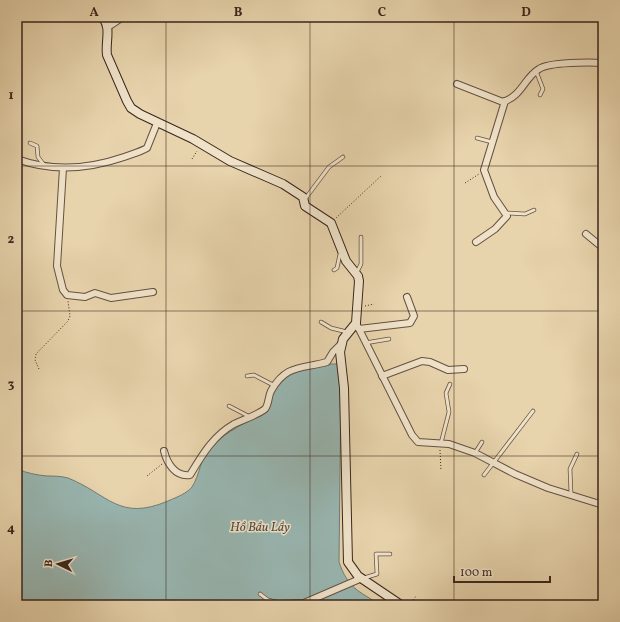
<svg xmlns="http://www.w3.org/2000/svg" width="620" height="622" font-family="Vollkorn,serif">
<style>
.water{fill:#98b6b1;stroke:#727c75}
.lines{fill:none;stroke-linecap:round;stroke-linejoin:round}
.lane-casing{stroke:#655140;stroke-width:4.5}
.street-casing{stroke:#655140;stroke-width:8}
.secondary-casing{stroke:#3a261c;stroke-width:10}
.path{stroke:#3a261c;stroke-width:1;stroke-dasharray:1 2;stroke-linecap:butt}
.lane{stroke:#efe2c9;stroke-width:3}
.street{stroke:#efe2c9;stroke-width:6}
.secondary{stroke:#efe2c9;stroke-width:8}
.grid{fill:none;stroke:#3a261c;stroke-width:1;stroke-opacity:0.55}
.labels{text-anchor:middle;stroke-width:3;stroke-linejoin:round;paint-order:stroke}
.water-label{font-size:13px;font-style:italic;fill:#524a41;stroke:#efe2c9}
.neatline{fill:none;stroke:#3a261c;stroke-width:1.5}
.grid-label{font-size:13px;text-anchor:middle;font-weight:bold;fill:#3a261c}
</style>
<rect width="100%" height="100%" fill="#e7d3ac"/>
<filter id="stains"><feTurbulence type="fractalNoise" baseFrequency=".005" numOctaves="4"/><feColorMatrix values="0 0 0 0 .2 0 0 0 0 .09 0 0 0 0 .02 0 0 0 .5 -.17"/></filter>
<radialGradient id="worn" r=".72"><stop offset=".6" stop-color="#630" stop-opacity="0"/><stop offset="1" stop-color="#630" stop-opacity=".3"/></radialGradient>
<path class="water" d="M327,364H338L341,379L339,562C348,588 358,591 381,605H17V469C27,473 36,475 47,476C53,476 61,476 68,478C108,494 119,522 168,501C177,497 186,494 192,487C200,475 200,458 211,446C228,430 247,424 263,409C272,400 271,396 277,386C288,367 307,367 327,364Z"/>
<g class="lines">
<g class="lane-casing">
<g id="lane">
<path d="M536,71L543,89L540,95"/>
<path d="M477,138L492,142"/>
<path d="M30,143L37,146L38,157L44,165"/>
<path d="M305,199L329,167L343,157"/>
<path d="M506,213L525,214L534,210"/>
<path d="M334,270L337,268L340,254"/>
<path d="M357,272L361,264V237"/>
<path d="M321,322L331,328L347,332"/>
<path d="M365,343L389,339"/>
<path d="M247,376L254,375L275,386"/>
<path d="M229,406L250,417"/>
<path d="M441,443L449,412L446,393L450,384"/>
<path d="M475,453L482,442"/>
<path d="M484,475L533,411"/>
<path d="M571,494L570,469L577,454"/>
<path d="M364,578L377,574L376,554H390"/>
<path d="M260,594L268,600L276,602"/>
</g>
</g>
<g class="street-casing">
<g id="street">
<path d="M108,27L123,17"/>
<path d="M457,84L503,102C523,95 524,78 539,69C549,62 590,62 603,63"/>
<path d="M17,159C52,172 89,169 124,157C132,154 140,152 147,148L157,123"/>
<path d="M63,168L57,266L63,290L67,295L85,297L95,293L111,298L153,292"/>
<path d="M586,234L603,248"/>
<path d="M476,242L495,229L507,216L494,197L484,170L505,101"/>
<path d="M356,323L412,435L418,442L449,444L475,453L515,474L548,488L603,505"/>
<path d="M359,329L410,323L414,316L407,297"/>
<path d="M382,376L422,361L430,362L448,370L464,369"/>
<path d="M164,451C167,463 175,477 190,475C202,455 213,436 234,424C244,419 256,416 265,409C269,404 268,397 271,391C286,364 302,369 327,362L333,352L342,343"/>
<path d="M263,605L304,603L362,578"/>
</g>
</g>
<g class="secondary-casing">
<path id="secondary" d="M102,17C112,27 105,42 107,55L127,101L131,108L140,114L193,139L230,161L283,184L303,197L305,206L331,223L346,261L358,276L359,281L356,323L343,339L340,352L344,388L348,562L358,576L401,605"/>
</g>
<g class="path">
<path d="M192,159L197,151"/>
<path d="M465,183L479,174"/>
<path d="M336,218L381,176"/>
<path d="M365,306L374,304"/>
<path d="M39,369L35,360L36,354L68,321L70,316L68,301"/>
<path d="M440,450L441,471"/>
<path d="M147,476L162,464"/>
<path d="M410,605L416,596"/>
</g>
<use href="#lane" class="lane"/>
<use href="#street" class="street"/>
<use href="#secondary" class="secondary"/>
</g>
<path class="grid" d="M166,17V605M310,17V605M454,17V605M17,166H603M17,311H603M17,456H603"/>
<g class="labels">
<g class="water-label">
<text x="260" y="531">Hồ Bầu Lầy</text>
</g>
</g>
<rect width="620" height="622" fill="none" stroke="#e7d3ac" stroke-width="44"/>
<g transform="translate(58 564) rotate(275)" stroke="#efe2c9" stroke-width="3" paint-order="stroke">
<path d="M0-3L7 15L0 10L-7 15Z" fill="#3a261c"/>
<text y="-6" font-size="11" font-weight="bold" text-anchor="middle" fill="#3a261c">B</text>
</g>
<path d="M454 576v6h96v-6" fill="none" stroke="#3a261c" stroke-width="2"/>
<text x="460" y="576" font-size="12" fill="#3a261c" stroke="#efe2c9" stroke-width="3" paint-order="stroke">100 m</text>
<rect x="22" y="22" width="576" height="578" class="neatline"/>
<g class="grid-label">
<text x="94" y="16">A</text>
<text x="238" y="16">B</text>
<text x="382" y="16">C</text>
<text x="526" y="16">D</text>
<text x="11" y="99">1</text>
<text x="11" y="243">2</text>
<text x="11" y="388">3</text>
<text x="11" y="532">4</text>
</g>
<rect width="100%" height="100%" filter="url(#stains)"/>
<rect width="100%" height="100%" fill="url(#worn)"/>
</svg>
